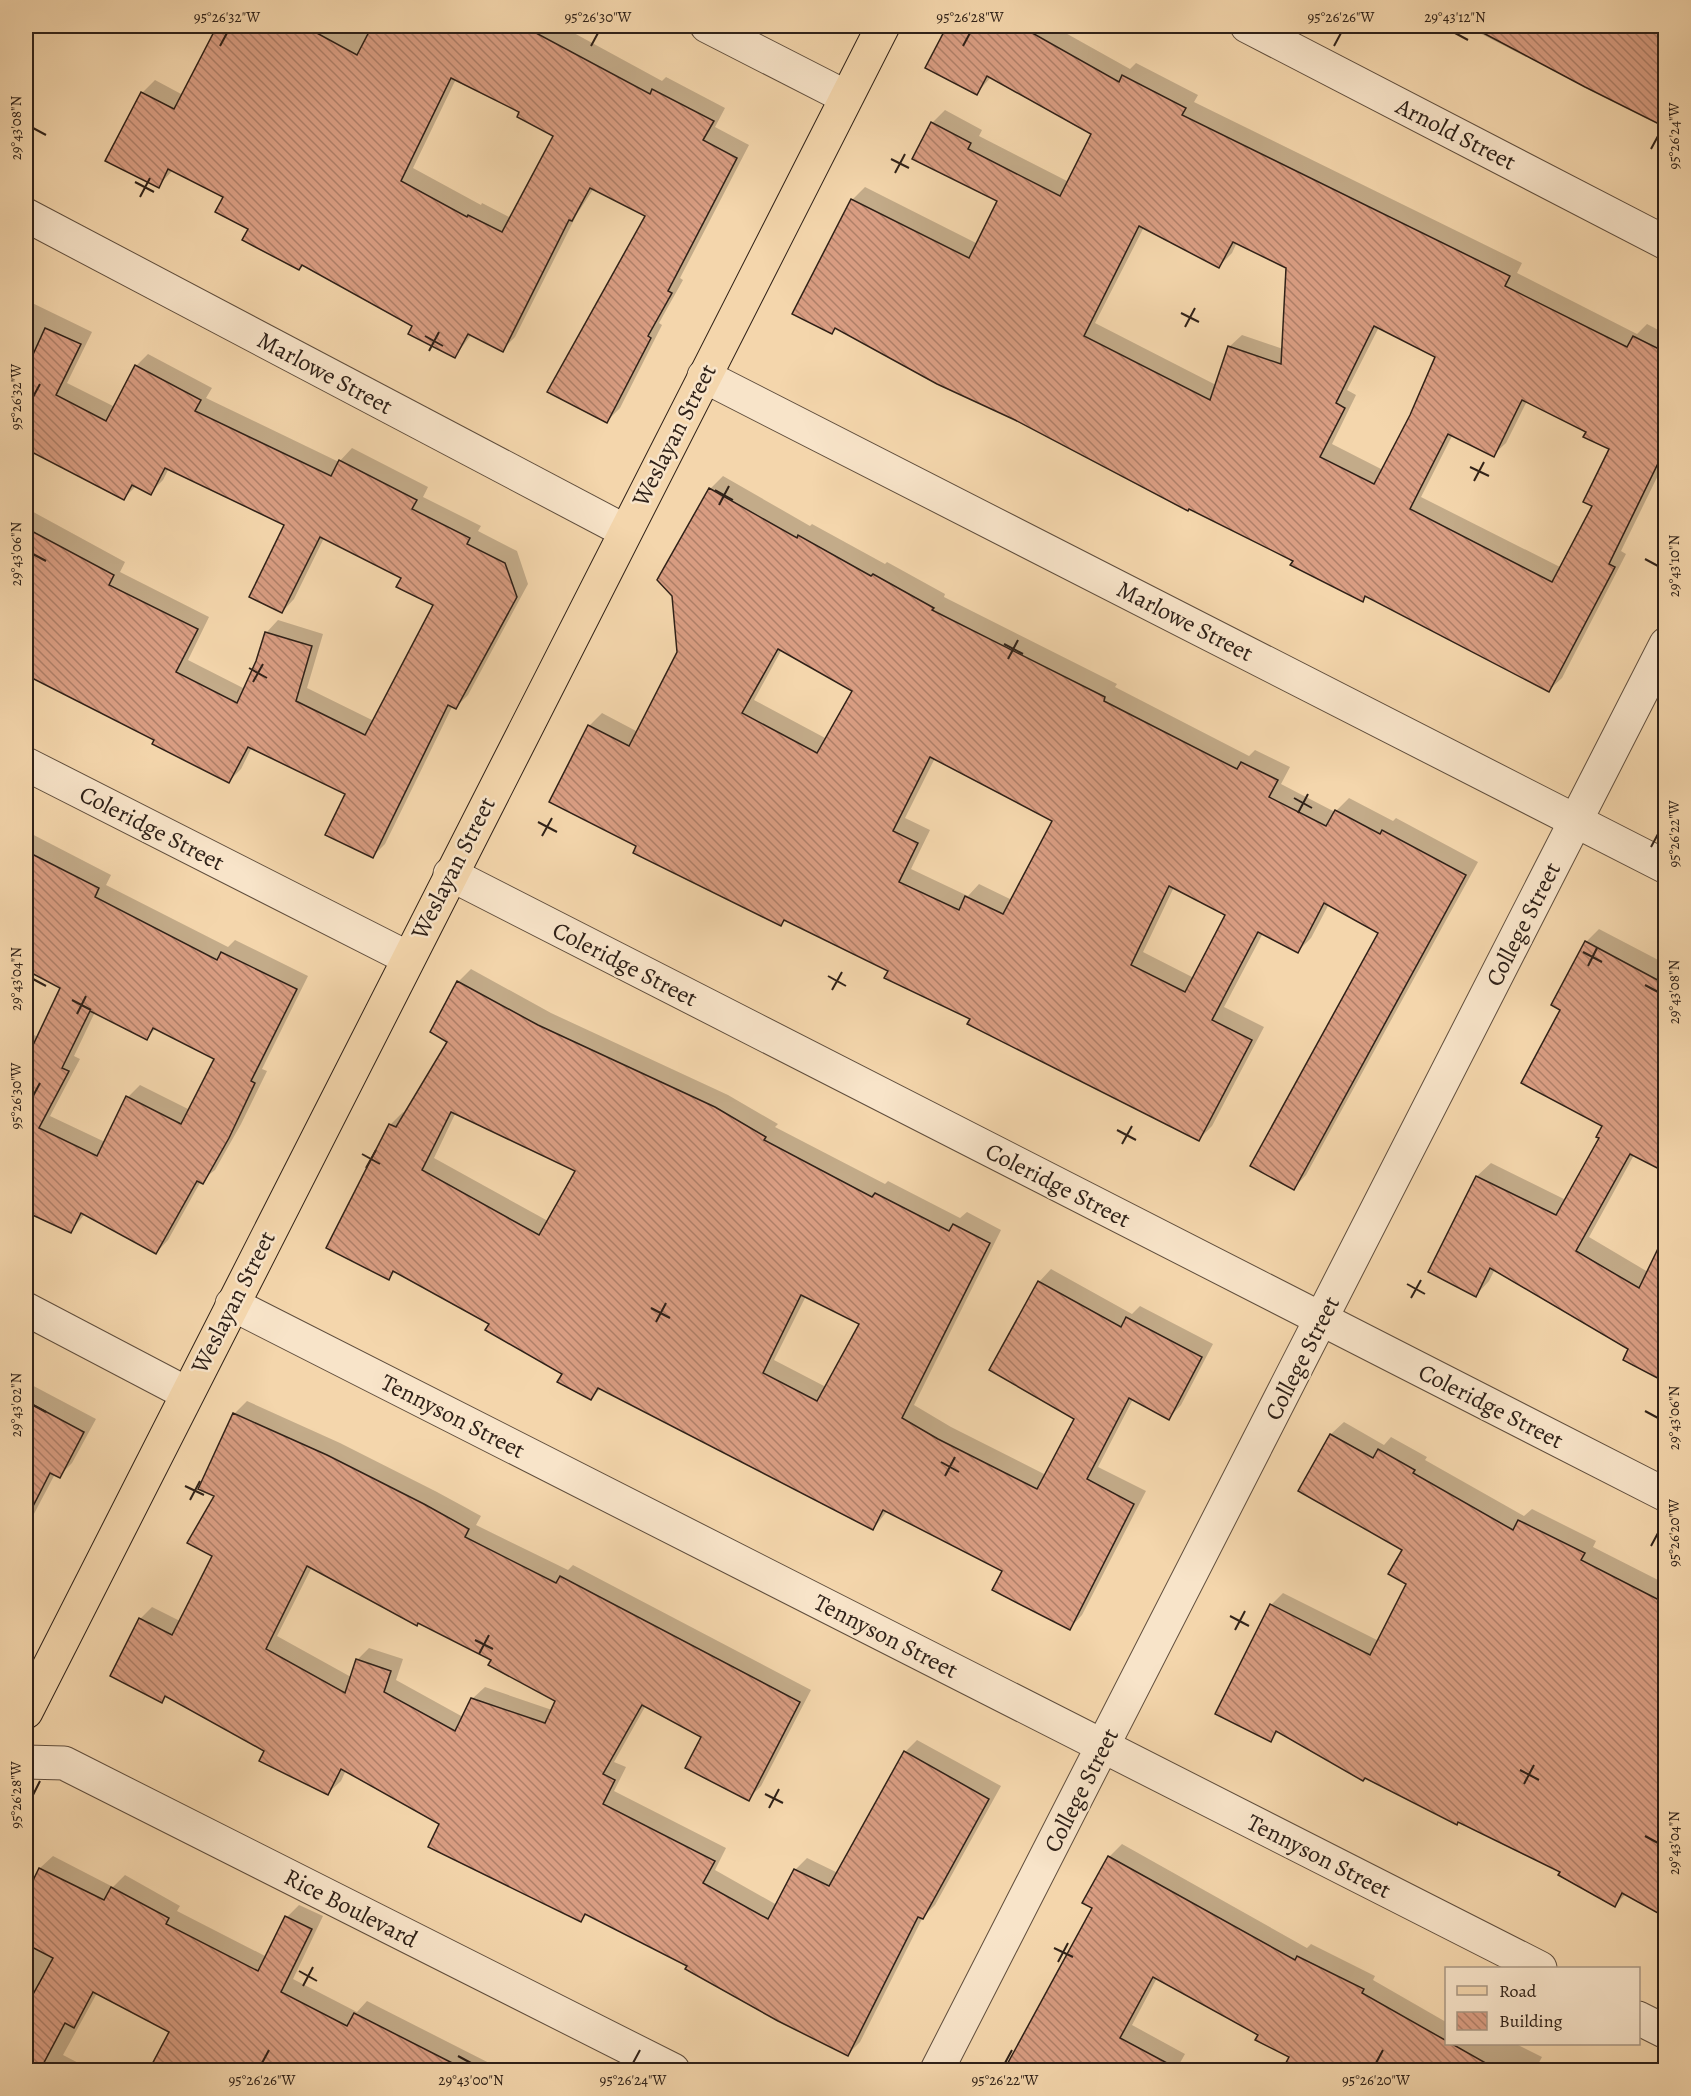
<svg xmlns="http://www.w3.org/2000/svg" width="1691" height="2096" font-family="Alegreya,serif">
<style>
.shadow{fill:#0003;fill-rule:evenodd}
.building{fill:url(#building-back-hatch);stroke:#2f2118;stroke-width:1.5;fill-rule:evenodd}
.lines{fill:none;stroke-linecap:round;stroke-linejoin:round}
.minor-casing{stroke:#604e3d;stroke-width:35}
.major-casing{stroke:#2f2118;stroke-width:35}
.minor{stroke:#f8e4c9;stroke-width:33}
.major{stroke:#f4d6ac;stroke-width:33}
.ticks{fill:none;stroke:#2f2118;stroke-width:2}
.labels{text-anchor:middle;stroke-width:5;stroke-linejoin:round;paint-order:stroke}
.street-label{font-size:24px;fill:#2f2118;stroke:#f8e4c9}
.neatline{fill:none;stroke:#2f2118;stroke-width:2}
.ticks-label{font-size:15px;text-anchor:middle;fill:#2f2118}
</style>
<defs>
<pattern id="building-back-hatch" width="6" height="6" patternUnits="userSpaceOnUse" patternTransform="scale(1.5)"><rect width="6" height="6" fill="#d99d82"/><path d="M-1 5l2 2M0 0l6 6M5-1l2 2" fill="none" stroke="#b08069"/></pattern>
</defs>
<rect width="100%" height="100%" fill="#f4d6ac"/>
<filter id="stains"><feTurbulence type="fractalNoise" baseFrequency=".00333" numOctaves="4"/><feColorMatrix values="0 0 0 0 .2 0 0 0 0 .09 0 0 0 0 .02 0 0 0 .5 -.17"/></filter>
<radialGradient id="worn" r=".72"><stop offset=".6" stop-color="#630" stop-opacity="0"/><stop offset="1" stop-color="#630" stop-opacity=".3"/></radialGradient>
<g class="shadow">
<path d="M26,26H33L26,41Z"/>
<path d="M201,26H561L662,81L666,77L725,108L715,127L749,145L680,278L683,280L659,323L662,325L620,408L607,421L647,215L594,188L577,214L515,337L502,350L472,334L455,356L414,325L303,264L299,268L250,228L225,197L173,170L158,186L142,93L155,80L183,95L215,33ZM456,79L521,111L555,136L511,218L482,203L481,205L413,168Z"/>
<path d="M949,26H1053L1130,69L1136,63L1198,95L1194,102L1522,263L1517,273L1637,334L1647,324L1666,334V459L1621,551L1626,554L1562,678L1549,690L1367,595L1362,600L1295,561L836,327L832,332L852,200L865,187L978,244L999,200L932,123L945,110L982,130L979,136L1069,182L1093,134L991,77L977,93L927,68ZM1144,227L1219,266L1232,253L1237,242L1288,267L1283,349L1242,335L1229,347L1216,385L1095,323ZM1379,327L1437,356L1411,416L1383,470L1332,444L1356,395L1347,390ZM1527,401L1588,432L1611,448L1594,505L1560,567L1421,497L1453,434L1493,455L1506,443Z"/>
<path d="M1466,26H1666V123L1528,55L1526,57Z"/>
<path d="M26,300L92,332L67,383L115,407L136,366L148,354L212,388L206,398L339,462L352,448L428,487L423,497L481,526L478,531L517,551L528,584L468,695L456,707L453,705L385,844L373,856L347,793L252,747L241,769L229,781L156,740L26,674V508L125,562L120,572L209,617L188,660L245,689L258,661L266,633L278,620L323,634L307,688L374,721L436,605L403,577L324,538L294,599L282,612L286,524L169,468L163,480L150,493L137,485L124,498L31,450L26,461Z"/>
<path d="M723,476L810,526L812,524L885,564L887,562L945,594L944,597L1117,684L1115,687L1249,756L1255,750L1290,767L1281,784L1335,812L1349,798L1393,821L1396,818L1478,862L1306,1175L1294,1188L1380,932L1329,904L1311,938L1298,951L1263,933L1224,1007L1264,1027L1212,1126L1199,1139L972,1018L890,971L786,919L781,924L638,846L589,726L602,713L638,732L678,653L710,489ZM782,649L854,691L827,739L754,700ZM935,758L1054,820L1012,900L979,884L968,896L911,869L930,830L905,818ZM1174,887L1227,914L1194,978L1143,952Z"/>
<path d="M26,831L111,875L106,885L228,947L235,940L308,976L262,1069L267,1071L241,1124L215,1170L201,1181L168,1240L156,1253L85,1214L70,1232L26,1211V1031L38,1037L62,987L26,969ZM95,1012L147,1038L156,1028L216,1058L190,1110L140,1085L128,1097L105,1142L50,1116L80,1059L74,1056Z"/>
<path d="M1599,929L1666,964V1171L1634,1155L1589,1237L1648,1272L1666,1237V1380L1625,1359L1630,1349L1495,1269L1489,1281L1476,1295L1430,1272L1477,1176L1491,1163L1566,1200L1601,1137L1604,1125L1562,1009L1586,942Z"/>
<path d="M471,969L551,1013L728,1095L778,1124L775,1127L885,1184L888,1181L960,1218L967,1212L1001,1230L914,1405L951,1427L1046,1475L1076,1418L1039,1282L1051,1269L1132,1314L1140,1306L1213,1344L1181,1405L1169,1418L1133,1399L1098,1467L1146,1491L1082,1615L1070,1628L1004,1570L888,1510L873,1529L601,1388L591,1399L564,1373L491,1324L396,1271L389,1278L390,1125L403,1112L406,1114L449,1041L432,1031L458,982ZM456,1112L577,1170L548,1221L434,1158ZM806,1296L861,1324L826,1387L774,1360Z"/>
<path d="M26,1382L96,1419L72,1463L59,1476L55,1474L26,1529Z"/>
<path d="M247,1401L340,1443L437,1492L481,1516L476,1525L568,1570L573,1565L811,1690L761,1786L748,1799L703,1737L646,1705L614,1762L626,1767L614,1791L726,1848L715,1870L777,1905L795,1870L807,1858L838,1873L905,1752L917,1740L1001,1786L935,1905L923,1917L860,2042L848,2054L689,1966L587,1914L581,1920L441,1823L346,1770L341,1781L328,1793L266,1750L167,1695L162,1701L140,1619L152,1607L180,1621L214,1556L216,1496L200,1488L235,1413ZM312,1567L493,1659L557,1700L552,1710L485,1687L472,1699L463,1717L396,1680L403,1659L369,1648L357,1660L351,1677L277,1636Z"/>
<path d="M1344,1422L1384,1445L1391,1437L1427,1457L1425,1460L1524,1516L1532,1509L1596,1541L1593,1547L1666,1584V1916L1626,1894L1615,1905L1562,1871L1279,1731L1271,1740V1605L1283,1593L1379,1641L1408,1584L1404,1549L1300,1491L1331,1434Z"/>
<path d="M1122,1844L1307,1948L1311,1944L1375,1976L1373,1980L1446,2022V2044H1516L1542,2057L1535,2070H1284L1291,2057L1260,2034L1157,1978L1132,2025L1185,2054L1176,2070H1001L1012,2060L1094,1908L1109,1857Z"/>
<path d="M53,1856L113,1887L125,1875L180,1906L177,1911L267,1957L287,1917L299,1905L323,1916L293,1979L357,2012L367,2001L503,2070H151L171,2032L97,1993L63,2055L92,2070H26V1886L29,1882L33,1884L40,1868Z"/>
</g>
<g class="building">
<path d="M217,26H304L357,55L372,26H523L650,94L652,89L714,121L703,140L737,158L668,291L672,293L648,336L651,338L607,423L547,392L645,216L590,188L572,221L569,220L503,352L468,334L455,358L408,334L412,326L302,265L299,270L242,240L248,229L215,212L223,197L168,169L159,188L105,161L141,92L174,109ZM451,78L519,112L517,117L553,136L502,232L468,215L467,217L401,181Z"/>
<path d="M947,26H1020L1119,82L1122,75L1186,108L1182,115L1510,276L1505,286L1627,347L1633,336L1665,352V449L1609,564L1615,567L1549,692L1365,596L1363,602L1290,565L1293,561L1189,509L1188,511L1015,420L937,384L835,328L832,334L792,314L851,199L969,258L997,201L912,159L931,122L971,143L968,149L1060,196L1091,134L987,76L977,95L925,68ZM1139,226L1219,268L1233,242L1286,268L1281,364L1228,346L1210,400L1084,336ZM1374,326L1435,357L1410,415L1374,484L1320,457L1345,408L1336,403ZM1522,400L1586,432L1583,437L1609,449L1583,502L1592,506L1552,582L1410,509L1448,434L1494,457Z"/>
<path d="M1470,26H1665V127L1585,87Z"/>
<path d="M45,328L81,344L56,395L106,421L135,365L201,400L195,411L331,476L339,460L417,500L412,509L470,538L467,544L505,563L517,597L456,709L448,705L373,858L325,835L345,794L248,747L229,783L152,744L154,740L26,675V528L114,575L109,585L198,629L176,672L237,703L256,661L265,632L312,646L296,701L365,735L433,605L396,587L401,578L320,537L282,613L249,597L284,525L165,468L151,495L132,485L124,500L28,450L26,456V370Z"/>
<path d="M709,488L797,538L798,535L871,576L873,574L934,608L932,610L1105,697L1104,701L1237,769L1241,762L1278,780L1269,797L1326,826L1335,810L1380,834L1382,830L1466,875L1294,1190L1250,1166L1378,933L1324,903L1298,953L1258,932L1212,1020L1252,1040L1199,1141L967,1024L970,1019L884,978L888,971L784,920L781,926L633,853L636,846L549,802L588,725L629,746L677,652L672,596L657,580ZM778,649L852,691L817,753L742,713ZM930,757L1052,821L1003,914L965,896L959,910L899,882L918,843L893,831ZM1169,886L1225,915L1185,992L1131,965Z"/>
<path d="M26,851L99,888L95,897L217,960L221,952L297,989L251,1081L255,1083L229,1138L203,1184L197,1181L156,1254L81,1213L71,1233L26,1212V1060L60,988L26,970ZM90,1011L147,1040L153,1028L214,1059L181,1124L126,1096L97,1156L39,1128L69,1071L62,1068Z"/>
<path d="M1585,941L1665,984V1172L1630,1154L1576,1251L1639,1288L1665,1234V1382L1623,1360L1628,1349L1490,1268L1476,1297L1428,1272L1476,1176L1556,1215L1599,1138L1596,1137L1602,1126L1521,1083L1560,1010L1551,1005Z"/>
<path d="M457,981L538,1025L715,1107L766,1137L764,1140L872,1197L875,1193L949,1231L953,1224L990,1243L902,1418L938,1439L1037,1489L1074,1419L989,1370L1038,1281L1121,1327L1126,1317L1202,1357L1169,1420L1129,1398L1087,1479L1134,1504L1070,1630L992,1590L1002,1571L883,1510L873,1530L598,1388L591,1400L557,1382L562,1374L485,1330L489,1324L393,1271L389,1280L326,1248L389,1124L396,1127L447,1042L430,1032ZM451,1112L575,1171L539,1235L422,1170ZM801,1295L859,1324L817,1401L763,1373Z"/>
<path d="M26,1401L84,1432L60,1478L50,1473L26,1520Z"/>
<path d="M233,1413L327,1455L424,1504L469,1529L465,1537L556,1583L560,1576L800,1702L749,1801L685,1768L701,1737L642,1705L603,1774L615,1780L603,1804L715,1861L703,1883L768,1919L794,1869L829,1886L904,1751L989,1799L923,1919L918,1917L848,2056L778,2021L685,1969L687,1966L585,1914L581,1922L428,1847L439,1824L341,1769L328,1795L259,1761L264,1751L165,1696L162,1703L110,1676L139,1618L172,1635L212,1556L187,1543L214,1496L198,1489ZM307,1566L417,1626L418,1623L491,1660L488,1665L555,1701L545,1723L471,1698L455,1731L384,1692L391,1671L356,1659L345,1693L266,1649Z"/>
<path d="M1330,1434L1373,1458L1378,1449L1415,1470L1413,1473L1513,1530L1518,1520L1585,1553L1581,1560L1665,1603V1917L1622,1893L1615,1907L1558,1875L1560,1872L1458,1822L1457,1825L1365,1778L1363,1781L1276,1731L1271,1742L1215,1714L1270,1604L1370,1655L1406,1584L1388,1574L1402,1550L1298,1491Z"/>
<path d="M1108,1856L1295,1960L1297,1956L1364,1989L1362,1993L1498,2070H1282L1289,2057L1255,2040L1258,2035L1153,1977L1120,2038L1180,2070H1004L1092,1908L1082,1903Z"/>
<path d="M39,1868L104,1900L111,1887L169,1918L166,1924L258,1971L285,1916L312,1929L281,1992L347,2026L354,2013L466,2070H149L169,2032L93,1992L74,2028L65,2023L40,2070H26V2007L53,1958L26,1944V1895Z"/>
</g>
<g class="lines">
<g class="minor-casing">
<g id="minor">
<path d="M707,26L846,97"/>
<path d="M1247,26L1666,243"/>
<path d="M26,215L625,531"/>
<path d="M704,376L1666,867"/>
<path d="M26,764L408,958"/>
<path d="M450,874L1666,1495"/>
<path d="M232,1304L1540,1968"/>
<path d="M26,1309L186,1393"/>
<path d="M26,1762L64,1763L673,2070"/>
<path d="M1638,2018L1666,2032"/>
<path d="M937,2070L1666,644"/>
</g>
</g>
<g class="major-casing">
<path id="major" d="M26,1712L883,26"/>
</g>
<use href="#minor" class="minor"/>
<use href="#major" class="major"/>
</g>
<path class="ticks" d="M1455,33L1468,40M220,46L227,33M591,46L598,33M963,46L970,33M1334,46L1341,33M33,128L46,135M1651,149L1658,136M891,159L909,168M895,173L905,154M135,182L154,192M140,197L150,178M1181,313L1199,322M1185,327L1195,308M425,336L443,346M429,351L439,332M33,397L40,384M1470,467L1489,476M1474,481L1484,462M715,490L733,500M719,505L729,486M33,554L46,561M1645,559L1658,566M1004,644L1023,654M1008,659L1018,640M249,668L267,678M253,682L263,664M1294,798L1312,808M1298,813L1308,794M538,822L557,832M542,836L552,818M1651,847L1658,834M1583,952L1602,962M1588,966L1597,948M828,976L846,986M33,979L46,986M1645,985L1658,992M832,990L842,972M72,1000L91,1010M77,1014L86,996M33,1096L40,1083M1117,1130L1136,1140M1122,1144L1132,1126M362,1154L380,1164M366,1168L376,1150M1407,1284L1425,1294M1411,1298L1421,1280M651,1308L670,1318M656,1322L666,1303M33,1405L46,1412M1645,1411L1658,1418M941,1462L959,1472M945,1476L955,1457M185,1486L204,1495M190,1500L200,1481M1651,1546L1658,1533M1230,1616L1249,1626M1235,1630L1245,1611M475,1640L493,1649M479,1654L489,1635M1520,1770L1539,1780M1524,1784L1534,1765M765,1794L783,1803M33,1795L40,1781M769,1808L779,1789M1645,1836L1658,1843M1054,1948L1073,1957M1058,1962L1068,1943M299,1971L317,1981M303,1986L313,1967M458,2056L471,2063M262,2063L269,2050M633,2063L640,2050M1005,2063L1012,2050M1376,2063L1383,2050"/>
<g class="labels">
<g class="street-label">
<text transform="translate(1456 134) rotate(27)" y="8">Arnold Street</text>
<text transform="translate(325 373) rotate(28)" y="8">Marlowe Street</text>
<text transform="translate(674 435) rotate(-63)" y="8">Weslayan Street</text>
<text transform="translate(1185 621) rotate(27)" y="8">Marlowe Street</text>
<text transform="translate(152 828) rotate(27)" y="8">Coleridge Street</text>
<text transform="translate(453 868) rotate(-63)" y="8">Weslayan Street</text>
<text transform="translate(1523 924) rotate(-63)" y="8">College Street</text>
<text transform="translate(625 964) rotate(27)" y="8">Coleridge Street</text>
<text transform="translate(1058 1185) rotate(27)" y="8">Coleridge Street</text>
<text transform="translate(233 1302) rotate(-63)" y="8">Weslayan Street</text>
<text transform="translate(1302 1358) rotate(-63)" y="8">College Street</text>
<text transform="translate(1491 1406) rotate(27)" y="8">Coleridge Street</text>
<text transform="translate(453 1416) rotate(27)" y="8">Tennyson Street</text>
<text transform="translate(886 1636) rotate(27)" y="8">Tennyson Street</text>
<text transform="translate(1081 1790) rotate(-63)" y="8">College Street</text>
<text transform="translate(1319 1856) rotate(27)" y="8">Tennyson Street</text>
<text transform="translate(351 1908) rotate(27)" y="8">Rice Boulevard</text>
</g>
</g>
<rect width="1691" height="2096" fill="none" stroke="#f4d6ac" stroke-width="66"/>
<rect x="1445" y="1967" width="195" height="78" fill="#f8e4c9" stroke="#a89682" stroke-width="1.5"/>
<rect x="1457" y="1986" width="30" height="9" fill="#f4d6ac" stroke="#a89682" stroke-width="1.5"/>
<text x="1499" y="1997" font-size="18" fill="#2f2118">Road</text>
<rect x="1457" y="2012" width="30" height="18" fill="url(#building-back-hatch)" stroke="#a89682" stroke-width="1.5"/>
<text x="1499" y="2027" font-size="18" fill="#2f2118">Building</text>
<rect x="33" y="33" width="1625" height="2030" class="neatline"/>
<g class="ticks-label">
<text x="227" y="22">95°26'32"W</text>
<text x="598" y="22">95°26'30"W</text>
<text x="970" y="22">95°26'28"W</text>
<text x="1341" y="22">95°26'26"W</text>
<text x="1455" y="22">29°43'12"N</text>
<text transform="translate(16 128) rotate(-90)" y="5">29°43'08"N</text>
<text transform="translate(1674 136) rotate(-90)" y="5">95°26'24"W</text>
<text transform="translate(16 397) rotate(-90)" y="5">95°26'32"W</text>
<text transform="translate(16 554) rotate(-90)" y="5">29°43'06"N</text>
<text transform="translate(1674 566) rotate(-90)" y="5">29°43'10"N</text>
<text transform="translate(1674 834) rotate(-90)" y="5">95°26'22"W</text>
<text transform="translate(16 979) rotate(-90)" y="5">29°43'04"N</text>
<text transform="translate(1674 992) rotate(-90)" y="5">29°43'08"N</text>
<text transform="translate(16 1096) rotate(-90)" y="5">95°26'30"W</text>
<text transform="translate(16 1405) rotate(-90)" y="5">29°43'02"N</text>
<text transform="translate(1674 1418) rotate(-90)" y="5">29°43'06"N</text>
<text transform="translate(1674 1533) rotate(-90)" y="5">95°26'20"W</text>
<text transform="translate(16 1795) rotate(-90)" y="5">95°26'28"W</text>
<text transform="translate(1674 1843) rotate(-90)" y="5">29°43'04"N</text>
<text x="262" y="2085">95°26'26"W</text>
<text x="471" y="2085">29°43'00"N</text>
<text x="633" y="2085">95°26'24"W</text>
<text x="1005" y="2085">95°26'22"W</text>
<text x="1376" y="2085">95°26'20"W</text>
</g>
<rect width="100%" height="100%" filter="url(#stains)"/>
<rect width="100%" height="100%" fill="url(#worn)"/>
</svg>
